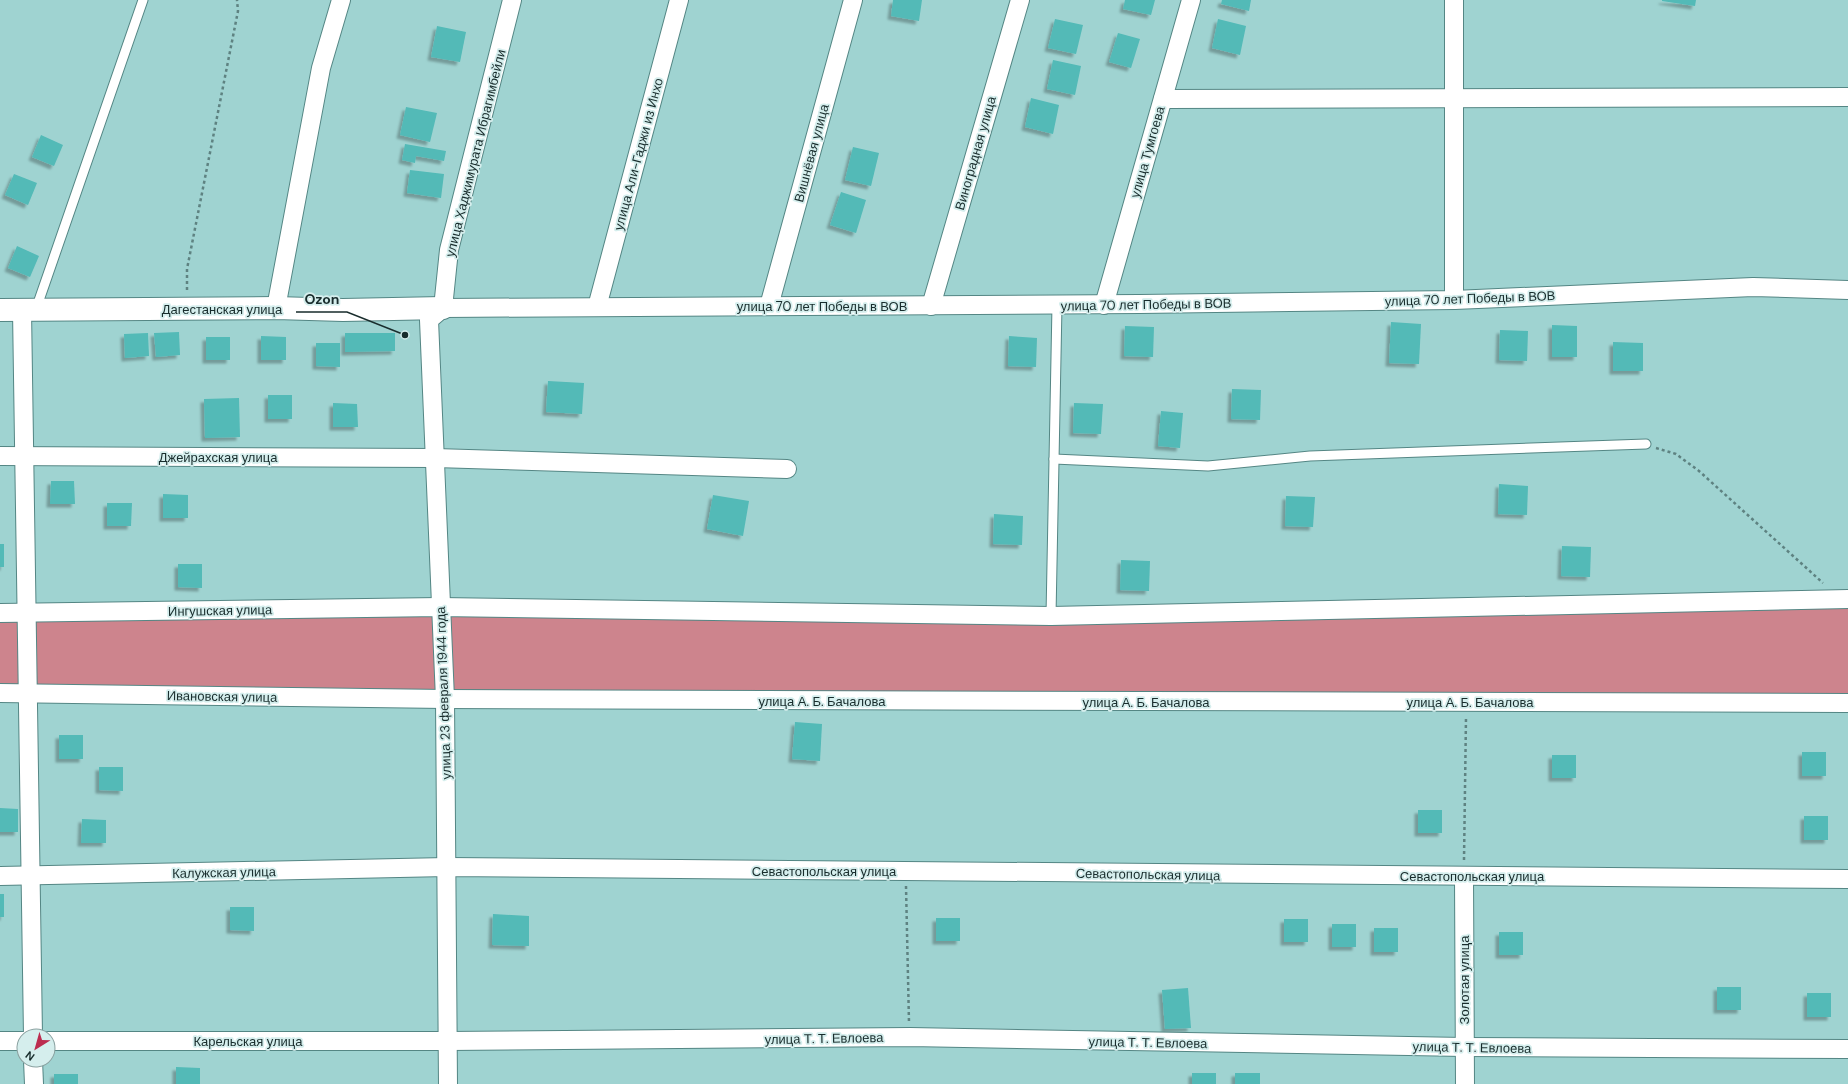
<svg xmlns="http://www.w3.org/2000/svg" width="1848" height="1084" font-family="'DM Sans',sans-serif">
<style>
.green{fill:#cd848d}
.building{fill:#52bab7;filter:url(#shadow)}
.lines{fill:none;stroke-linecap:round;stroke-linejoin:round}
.service-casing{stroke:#548684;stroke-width:11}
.minor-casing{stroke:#548684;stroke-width:20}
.tertiary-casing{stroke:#548684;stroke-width:24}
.path{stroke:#5e8281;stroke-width:2.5;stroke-dasharray:3 3;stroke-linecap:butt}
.service{stroke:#fff;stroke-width:9}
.minor{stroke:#fff;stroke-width:18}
.tertiary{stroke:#fff;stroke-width:22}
.labels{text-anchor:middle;stroke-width:3.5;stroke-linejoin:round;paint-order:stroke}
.street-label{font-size:13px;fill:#192d2d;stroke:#d5eeed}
.leader{fill:none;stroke:#192d2d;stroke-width:1.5}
.callout-dot{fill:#192d2d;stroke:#d5eeed;stroke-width:1.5}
.callout-label{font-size:14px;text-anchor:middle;font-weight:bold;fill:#192d2d;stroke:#d5eeed;stroke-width:3.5;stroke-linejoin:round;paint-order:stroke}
</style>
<defs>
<filter id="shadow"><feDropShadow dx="-3.5" dy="3.5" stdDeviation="1" flood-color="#0004"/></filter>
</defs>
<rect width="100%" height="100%" fill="#9fd3d1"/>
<path class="green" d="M1848,607V695L0,693V613Z"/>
<g class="building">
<path d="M893,0H922L919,21L891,16Z"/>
<path d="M1125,0H1155L1151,15L1123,9Z"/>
<path d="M1222,0H1251L1249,11L1221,4Z"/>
<path d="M1662,0H1696L1695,6L1662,1Z"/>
<path d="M1055,19L1083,25L1076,54L1048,48Z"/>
<path d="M1218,19L1246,26L1240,55L1212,48Z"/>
<path d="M437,26L466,32L460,62L431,57Z"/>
<path d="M1118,33L1140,39L1131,68L1109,62Z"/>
<path d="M1053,60L1081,66L1075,95L1047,89Z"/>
<path d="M1031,98L1059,105L1053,134L1025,127Z"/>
<path d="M406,107L437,113L430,142L400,135Z"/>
<path d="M41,135L63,145L54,166L32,157Z"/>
<path d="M405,144L446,151L444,161L416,156L415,163L402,160Z"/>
<path d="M853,147L879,153L871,186L845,180Z"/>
<path d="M410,170L444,174L441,198L407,193Z"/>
<path d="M14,174L37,183L28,205L5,195Z"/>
<path d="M841,192L866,200L856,233L830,225Z"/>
<path d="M17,246L39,256L30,277L8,268Z"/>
<path d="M1391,322L1421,324L1419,364L1389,363Z"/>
<path d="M1552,325L1577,326V357H1552Z"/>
<path d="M1125,326L1154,327L1153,357L1124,356Z"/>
<path d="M1500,330L1528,331L1527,361L1499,360Z"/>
<path d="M179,332L180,355L156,357L154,333Z"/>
<path d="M148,333L149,356L125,358L124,334Z"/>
<path d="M345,333H395V351L345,352Z"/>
<path d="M261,336L286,337V360H261Z"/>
<path d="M1009,336L1037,338L1036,367L1008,366Z"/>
<rect x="206" y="337" width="24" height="23"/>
<path d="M1613,342L1643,343V371H1613Z"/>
<path d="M316,343H340V367L316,366Z"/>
<path d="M548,381L584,383L582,414L546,412Z"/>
<path d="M1232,389L1261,390L1260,420L1231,419Z"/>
<rect x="268" y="395" width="24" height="24"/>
<path d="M239,398L240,437L205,438L204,399Z"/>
<path d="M333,403L357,404L358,427H333Z"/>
<path d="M1074,403L1103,404L1101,434L1073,433Z"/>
<path d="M1161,411L1183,413L1180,448L1158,446Z"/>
<path d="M51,481H74L75,504H50Z"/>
<path d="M1499,484L1528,486L1527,515L1498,514Z"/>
<path d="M163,494L188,495V518H163Z"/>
<path d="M713,495L749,501L743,536L707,529Z"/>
<path d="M1286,496L1315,497L1313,527L1285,526Z"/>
<path d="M107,503H132L131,526H107Z"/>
<path d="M994,514L1023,516L1022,545L993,544Z"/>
<rect x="0" y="544" width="4" height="23"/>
<path d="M1562,546L1591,547L1590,577L1561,576Z"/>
<path d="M1121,560L1150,561L1149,591L1120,590Z"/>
<path d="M178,564H202V588L178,587Z"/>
<path d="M795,722L822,724L820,761L792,759Z"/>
<rect x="59" y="735" width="24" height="24"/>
<rect x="1802" y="752" width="24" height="24"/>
<rect x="1552" y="755" width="24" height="23"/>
<path d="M99,767H123V791L99,790Z"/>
<path d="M0,808L18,809V832H0Z"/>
<rect x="1418" y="810" width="24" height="23"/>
<rect x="1804" y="816" width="24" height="24"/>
<path d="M82,819L106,820V843H81Z"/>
<rect x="0" y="894" width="4" height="23"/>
<path d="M230,907H254V931L230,930Z"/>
<path d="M493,914L529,916V946L492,945Z"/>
<rect x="936" y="918" width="24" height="23"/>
<rect x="1284" y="919" width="24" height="23"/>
<rect x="1332" y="924" width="24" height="23"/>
<rect x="1374" y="928" width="24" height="24"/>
<rect x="1499" y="932" width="24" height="23"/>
<rect x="1717" y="987" width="24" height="23"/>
<path d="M1188,988L1191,1028L1165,1029L1162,990Z"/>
<rect x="1807" y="993" width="24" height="24"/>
<path d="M176,1067L200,1068V1084H176Z"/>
<rect x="1192" y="1073" width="24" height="11"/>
<rect x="1235" y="1073" width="25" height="11"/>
<rect x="54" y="1074" width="24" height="10"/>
</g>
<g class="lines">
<g class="service-casing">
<g id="service">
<path d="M36,309L143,0"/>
<path d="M1054,459L1208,466L1310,456L1646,444"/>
<path d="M1051,616L1057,305"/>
</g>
</g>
<g class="minor-casing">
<g id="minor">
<path d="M1454,0V300"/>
<path d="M1163,99L1848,97"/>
<path d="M1104,305L1191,0"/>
<path d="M769,306L853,0"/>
<path d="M931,306L1020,0"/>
<path d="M597,307L679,0"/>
<path d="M276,308L321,68L341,0"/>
<path d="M443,308L1140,304L1454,300L1753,287L1848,290"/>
<path d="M443,308L429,320L445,699L448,1084"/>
<path d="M443,308L449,250L512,0"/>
<path d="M22,310L33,1036"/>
<path d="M0,456L435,458L787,469"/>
<path d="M0,613L440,607L1051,616L1848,599"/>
<path d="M0,693L445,699L1848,703"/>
<path d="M0,876L447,867L1848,879"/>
<path d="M1464,876L1465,1084"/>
<path d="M0,1041H24"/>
<path d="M48,1041H448L910,1037L1464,1047L1848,1049"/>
<path d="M33,1060L34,1084"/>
</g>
</g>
<g class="tertiary-casing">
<path id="tertiary" d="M0,310L276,308L343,310L443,308"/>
</g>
<g class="path">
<path d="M187,290V269L238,11L237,0"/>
<path d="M1656,448L1676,454L1699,471L1823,583"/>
<path d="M1464,860L1466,717"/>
<path d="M906,886L909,1023"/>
</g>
<use href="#service" class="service"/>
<use href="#minor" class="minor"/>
<use href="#tertiary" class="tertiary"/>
</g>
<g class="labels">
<g class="street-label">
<text transform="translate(1147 152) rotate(-74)" y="5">улица Тумгоева</text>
<text transform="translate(475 153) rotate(-76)" y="5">улица Хаджимурата Ибрагимбейли</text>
<text transform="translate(811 153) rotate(-75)" y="5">Вишнёвая улица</text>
<text transform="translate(975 153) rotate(-74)" y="5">Виноградная улица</text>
<text transform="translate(638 154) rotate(-75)" y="5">улица Али-Гаджи из Инхо</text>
<text transform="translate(1470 298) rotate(-2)" y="5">улица 70 лет Победы в ВОВ</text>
<text transform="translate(1146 304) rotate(-1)" y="5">улица 70 лет Победы в ВОВ</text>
<text x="822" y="311">улица 70 лет Победы в ВОВ</text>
<text x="222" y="314">Дагестанская улица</text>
<text x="218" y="462">Джейрахская улица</text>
<text transform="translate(220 610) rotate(-1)" y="5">Ингушская улица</text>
<text transform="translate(443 693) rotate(-92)" y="5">улица 23 февраля 1944 года</text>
<text transform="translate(222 696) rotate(1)" y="5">Ивановская улица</text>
<text x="822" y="706">улица А. Б. Бачалова</text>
<text x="1146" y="707">улица А. Б. Бачалова</text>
<text x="1470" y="707">улица А. Б. Бачалова</text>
<text x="824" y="876">Севастопольская улица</text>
<text transform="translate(224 872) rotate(-1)" y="5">Калужская улица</text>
<text transform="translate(1148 874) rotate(1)" y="5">Севастопольская улица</text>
<text x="1472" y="881">Севастопольская улица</text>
<text transform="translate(1464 980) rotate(-90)" y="5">Золотая улица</text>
<text transform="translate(824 1038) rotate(-1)" y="5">улица Т. Т. Евлоева</text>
<text x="248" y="1046">Карельская улица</text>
<text transform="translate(1148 1042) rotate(1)" y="5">улица Т. Т. Евлоева</text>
<text transform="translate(1472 1047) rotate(1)" y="5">улица Т. Т. Евлоева</text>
</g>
</g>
<path class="leader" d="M405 335L347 312H296"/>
<circle class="callout-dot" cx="405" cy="335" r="4"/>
<g class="callout-label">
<text x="322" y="304">Ozon</text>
</g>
<g transform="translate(36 1048) rotate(217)"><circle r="19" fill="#d5eeed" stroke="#8aa1a0"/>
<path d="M0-3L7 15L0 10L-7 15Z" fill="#bc2c4f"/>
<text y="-6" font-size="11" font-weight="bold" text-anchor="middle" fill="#192d2d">N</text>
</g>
</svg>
